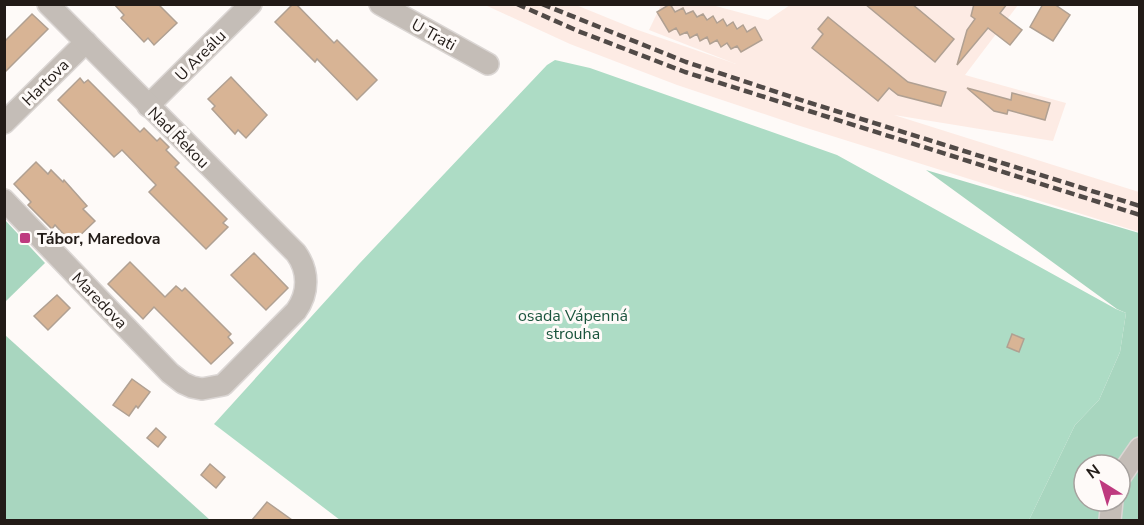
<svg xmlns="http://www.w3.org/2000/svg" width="1144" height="525" font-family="'Nunito Sans',sans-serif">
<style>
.built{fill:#fdebe4}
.green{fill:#addcc5}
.forest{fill:#a8d6bf;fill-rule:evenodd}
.building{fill:#d8b495;stroke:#b0a092;stroke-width:1.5}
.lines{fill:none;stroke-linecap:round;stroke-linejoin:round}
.minor-casing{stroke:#dbd6d4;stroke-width:24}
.minor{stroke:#c4bdb7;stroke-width:21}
.rail{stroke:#514a47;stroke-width:4.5;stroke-dasharray:9 4.5;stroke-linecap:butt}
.poi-dot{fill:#be3a7f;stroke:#fefaf8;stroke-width:2}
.labels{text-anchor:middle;stroke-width:6;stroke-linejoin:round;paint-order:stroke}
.street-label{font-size:16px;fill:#221b17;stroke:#fefaf8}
.poi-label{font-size:16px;font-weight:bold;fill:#221b17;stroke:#fefaf8;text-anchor:start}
.park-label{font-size:16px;fill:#1a533c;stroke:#fefaf8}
</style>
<rect width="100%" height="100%" fill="#fefaf8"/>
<path class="built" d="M485,5H576L635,29L736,64L649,30L661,5H712L768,20L790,5H1018L965,75L1066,103L1053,141L894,115L1139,192V232L797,125L677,85L570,44Z"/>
<path class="green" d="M555,60L590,68L837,155L1116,309L1126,313L1120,352L1099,400L1075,425L1029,520H340L214,424L359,264L547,65Z"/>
<g class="forest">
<path d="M926,170L1139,233V520H1029L1075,425L1099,400L1120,352L1126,313L1117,309ZM1084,465H1120V501H1084Z"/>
<path d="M5,220L45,263L5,302Z"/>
<path d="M4,335H5L210,520H5Z"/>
</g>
<g class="building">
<path d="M114,4H158L177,23L154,45L148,38L144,42L121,18L124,15Z"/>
<path d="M293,4H296L334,43L337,40L377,80L357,100L317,59L315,62L275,22Z"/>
<path d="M670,4L675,12L683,8L686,14L693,11L697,17L703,14L707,20L713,16L717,23L723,19L727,26L733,22L737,29L743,25L747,32L755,27L762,40L741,52L737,46L731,49L727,43L721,47L717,40L710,44L707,37L700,41L697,34L690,38L687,32L680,35L676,28L669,32L657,12Z"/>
<path d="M865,4H912L954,39L935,62Z"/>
<path d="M974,4H1007L1000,13L1022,30L1010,45L988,28L957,65L967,30L975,19L971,16Z"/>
<path d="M1043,4H1054L1070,15L1053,41L1030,27Z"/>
<path d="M32,14L48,29L4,73V42Z"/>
<path d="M828,17L908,82L946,92L941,106L898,95L889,88L878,101L812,48L823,34L818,29Z"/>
<path d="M231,77L267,115L246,138L238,130L235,134L212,109L215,106L208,99Z"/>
<path d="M80,78L84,83L88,80L140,132L144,128L157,141L160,138L169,147L166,150L179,163L175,167L227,219L223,223L228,227L206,249L149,192L156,185L122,150L114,157L58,100Z"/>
<path d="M967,88L1011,100L1012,93L1050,103L1045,120L1008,110L1007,114L994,111Z"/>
<path d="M36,162L48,174L51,170L63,182L64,180L87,206L83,209L95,221L72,243L55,225L52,229L28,205L31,202L14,184Z"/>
<path d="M254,253L288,288L266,310L231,275Z"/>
<path d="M130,262L165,297L176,286L182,291L185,288L231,334L228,337L233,343L211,364L154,307L143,319L108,284Z"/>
<path d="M57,295L70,308L48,330L34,316Z"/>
<path d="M1012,334L1024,339L1019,352L1007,347Z"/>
<path d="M132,379L150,392L138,408L136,406L129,416L113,405Z"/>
<path d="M156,428L166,437L158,447L147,438Z"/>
<path d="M210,464L225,477L216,488L201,475Z"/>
<path d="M267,502L292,520H252Z"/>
</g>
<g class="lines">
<g class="minor-casing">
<g id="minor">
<path d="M380,4L488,64"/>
<path d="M148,106L251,4"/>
<path d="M4,123L86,42"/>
<path d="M4,200L170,373L183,383L192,387L202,389L223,385L296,311C309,293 309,271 296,253L48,4"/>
<path d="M1120,477L1140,448"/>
<path d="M1110,520L1112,501"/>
</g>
</g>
<use href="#minor" class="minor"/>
<g class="rail">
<path d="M517,4L578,31L685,72L1140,215"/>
<path d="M542,4L686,62L804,101L1140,206"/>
</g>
</g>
<rect class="poi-dot" x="19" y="232" width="12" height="12" rx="3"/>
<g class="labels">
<g class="street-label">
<text transform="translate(434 34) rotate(29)" y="6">U Trati</text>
<text transform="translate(200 55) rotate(-45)" y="6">U Areálu</text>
<text transform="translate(45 82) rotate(-45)" y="6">Hartova</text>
<text transform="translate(179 137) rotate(45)" y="6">Nad Řekou</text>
<text transform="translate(100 300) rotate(46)" y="6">Maredova</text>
</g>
<g class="poi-label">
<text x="37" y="244">Tábor, Maredova</text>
</g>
<g class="park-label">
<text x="573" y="321">osada Vápenná<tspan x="573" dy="18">strouha</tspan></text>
</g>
</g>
<rect width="1144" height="525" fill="none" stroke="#221b17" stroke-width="12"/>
<g transform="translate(1102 483) rotate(323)"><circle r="28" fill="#fefaf8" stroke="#a6a19e" stroke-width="1.5"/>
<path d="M0-4.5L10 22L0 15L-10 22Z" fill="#be3a7f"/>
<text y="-9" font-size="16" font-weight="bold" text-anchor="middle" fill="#221b17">N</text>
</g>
</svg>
